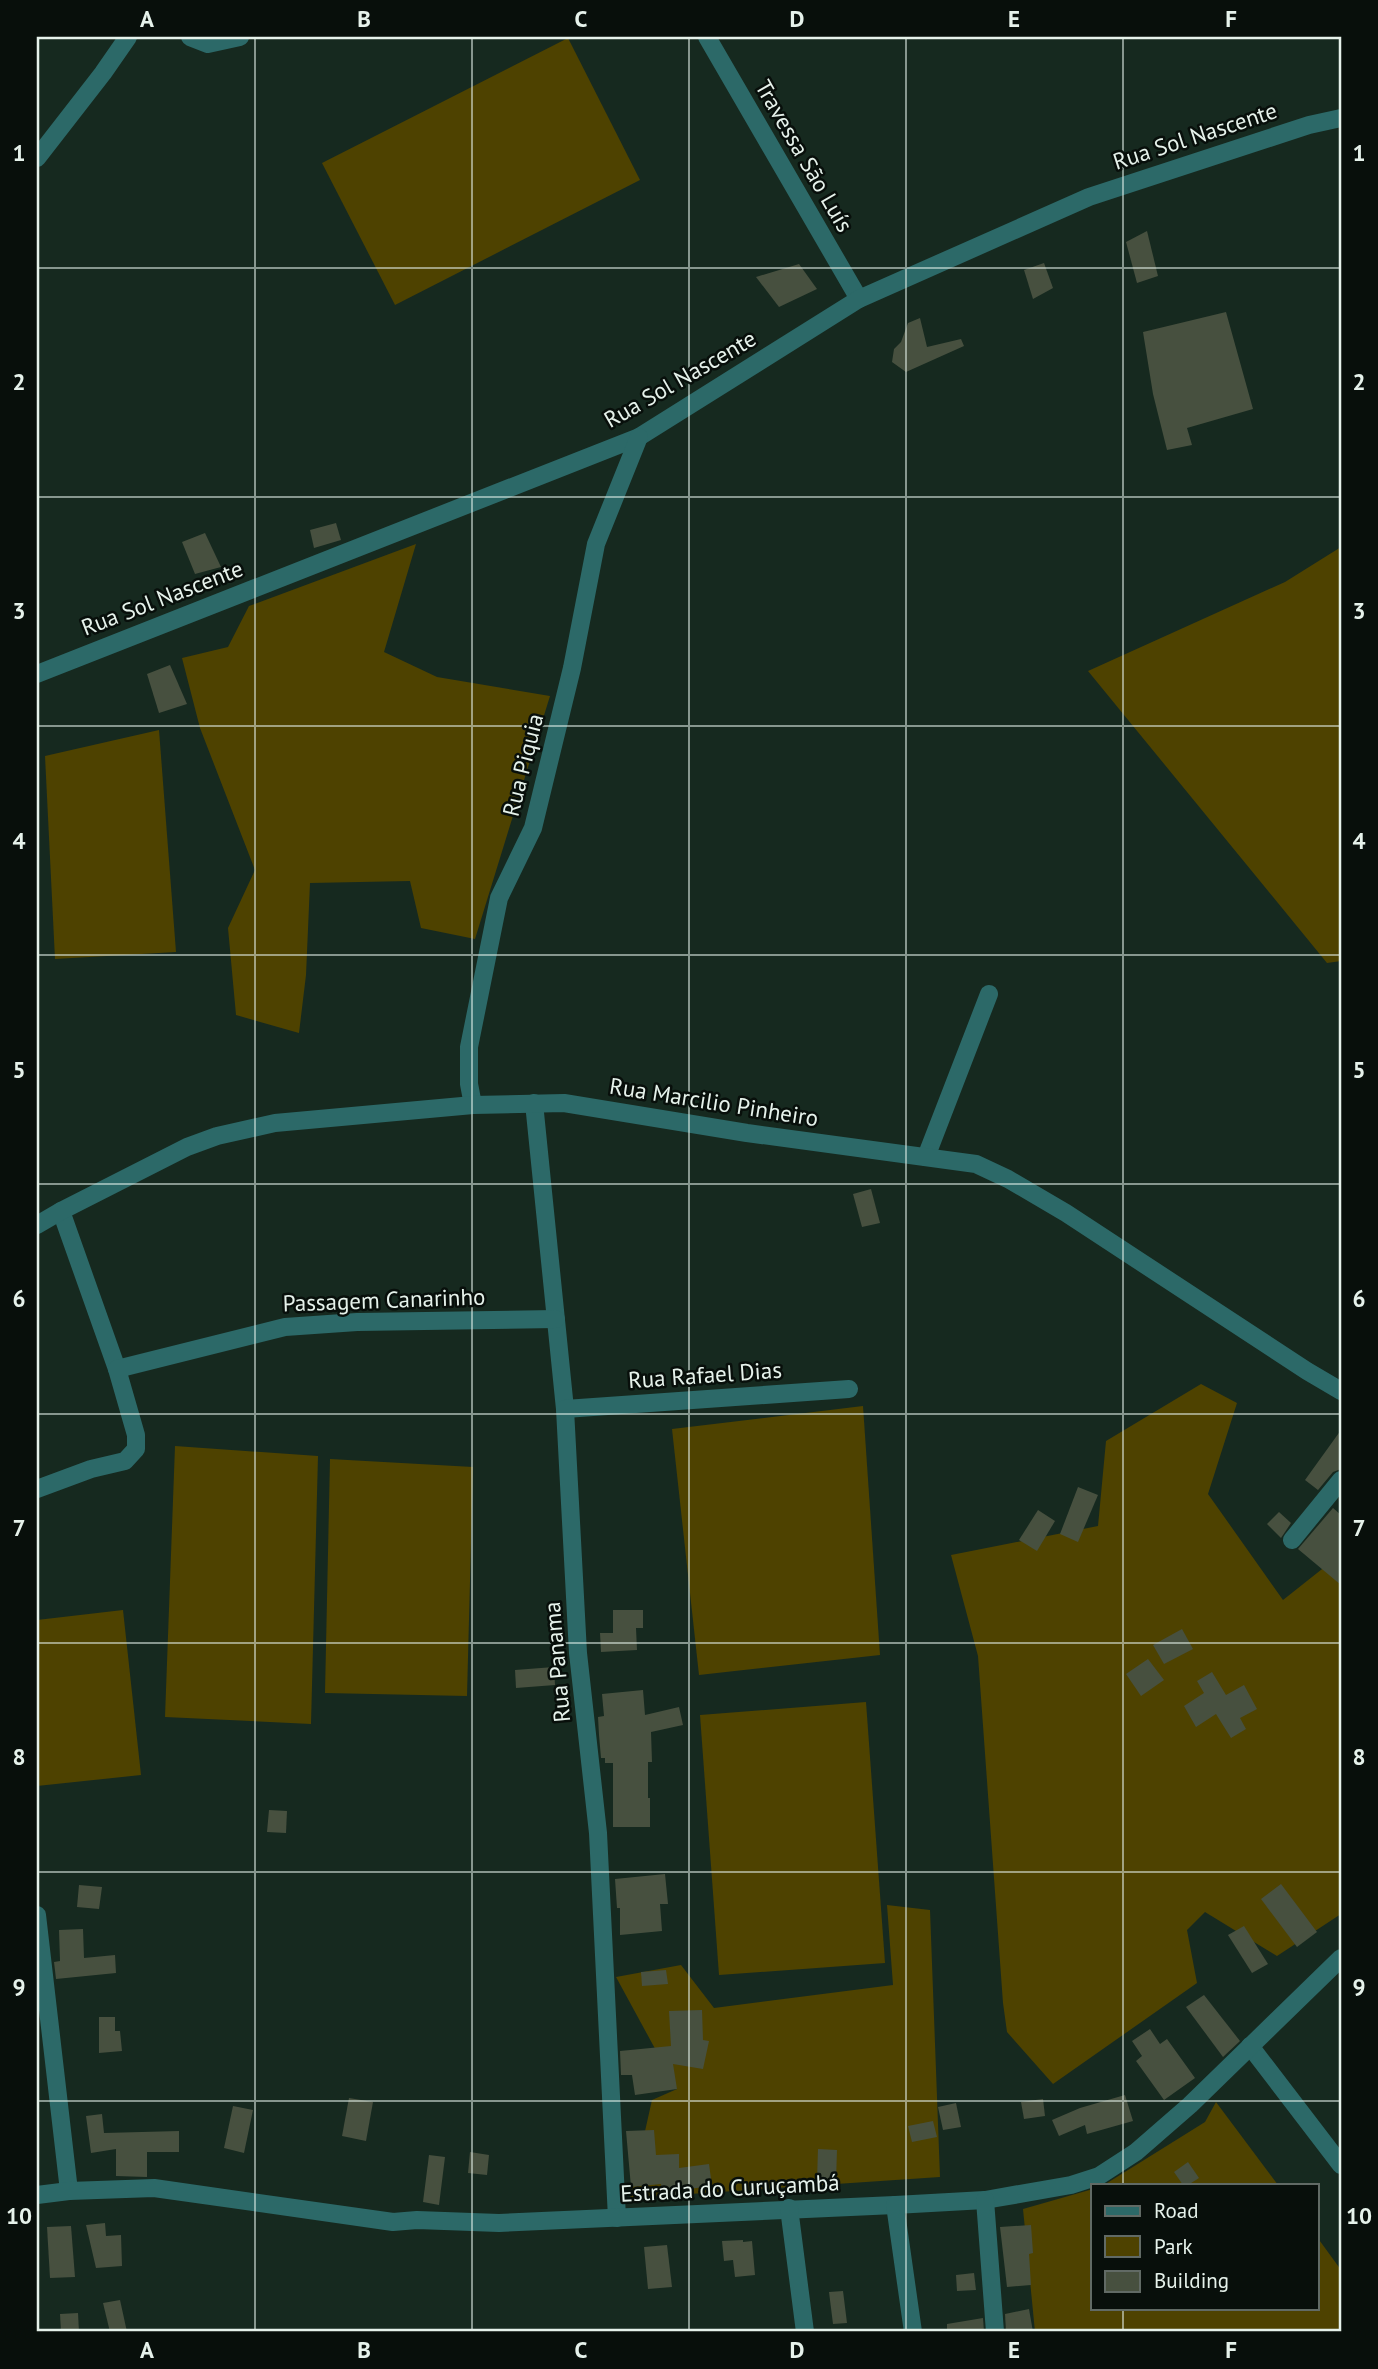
<svg xmlns="http://www.w3.org/2000/svg" width="1378" height="2369" font-family="'PT Sans',sans-serif">
<rect width="100%" height="100%" fill="#16291f"/>
<g fill="#4e4200">
<polygon points="568,38 640,180 395,305 322,163"/>
<polygon points="416,544 384,652 437,677 550,696 475,939 421,928 410,881 310,883 306,975 299,1033 236,1015 228,928 255,870 200,728 182,658 228,647 249,606"/>
<polygon points="1341,547 1341,961 1327,963 1088,671 1285,582"/>
<polygon points="159,730 176,952 55,959 45,756"/>
<polygon points="1201,1384 1237,1403 1208,1494 1283,1600 1341,1554 1341,1914 1277,1956 1205,1912 1187,1930 1197,1983 1053,2084 1007,2032 1003,2003 978,1656 951,1555 1098,1526 1106,1441"/>
<polygon points="863,1406 880,1655 699,1675 672,1429"/>
<polygon points="175,1446 318,1456 311,1724 165,1717"/>
<polygon points="330,1459 473,1467 467,1696 325,1693"/>
<polygon points="123,1610 141,1775 37,1786 37,1620"/>
<polygon points="866,1702 885,1963 719,1975 700,1715"/>
<polygon points="887,1905 930,1910 940,2177 630,2198 652,2100 677,2089 616,1977 681,1965 714,2008 893,1985"/>
<polygon points="1216,2102 1278,2185 1104,2185 1205,2122"/>
<polygon points="1093,2189 1093,2308 1317,2308 1317,2237 1341,2270 1341,2332 1035,2332 1023,2209"/>
</g>
<g fill="#47503f">
<polygon points="1147,231 1158,276 1137,283 1126,242"/>
<polygon points="1044,263 1053,288 1033,299 1024,270"/>
<polygon points="799,264 817,289 779,307 756,277"/>
<polygon points="1226,312 1253,409 1187,428 1192,445 1167,450 1153,394 1143,332"/>
<polygon points="920,318 927,347 961,339 964,346 906,372 892,362 894,349 901,342 908,323"/>
<polygon points="336,523 341,540 314,548 310,530"/>
<polygon points="205,533 221,567 195,574 182,542"/>
<polygon points="170,665 187,704 159,713 147,674"/>
<polygon points="871,1189 880,1223 862,1227 853,1194"/>
<polygon points="1341,1430 1341,1469 1333,1472 1318,1490 1305,1480"/>
<polygon points="1078,1487 1098,1495 1078,1542 1060,1534"/>
<polygon points="1333,1508 1341,1515 1341,1585 1298,1549"/>
<polygon points="1038,1510 1055,1521 1037,1551 1019,1540"/>
<polygon points="1279,1512 1291,1523 1281,1538 1267,1524"/>
<polygon points="613,1610 643,1610 643,1628 636,1628 637,1650 601,1652 600,1633 613,1633"/>
<polygon points="1182,1629 1193,1649 1164,1664 1153,1645"/>
<polygon points="1148,1659 1164,1680 1141,1696 1126,1674"/>
<polygon points="554,1667 555,1685 516,1688 515,1670"/>
<polygon points="1212,1672 1226,1695 1244,1685 1257,1709 1240,1718 1246,1729 1231,1738 1216,1714 1196,1727 1184,1706 1204,1693 1197,1681"/>
<polygon points="643,1690 645,1715 679,1707 683,1725 651,1732 652,1762 648,1762 648,1798 650,1798 650,1827 613,1827 613,1763 605,1763 605,1758 601,1758 599,1735 598,1717 604,1716 602,1694"/>
<polygon points="269,1810 287,1811 286,1833 267,1832"/>
<polygon points="665,1874 668,1904 660,1904 662,1931 620,1935 620,1908 617,1908 615,1879"/>
<polygon points="1281,1884 1317,1932 1297,1947 1261,1899"/>
<polygon points="79,1885 102,1887 99,1909 77,1907"/>
<polygon points="1244,1926 1268,1964 1252,1973 1228,1935"/>
<polygon points="83,1929 84,1958 115,1955 116,1973 56,1979 54,1962 60,1961 59,1930"/>
<polygon points="666,1970 668,1984 642,1986 641,1972"/>
<polygon points="1204,1995 1240,2041 1223,2057 1186,2007"/>
<polygon points="702,2010 703,2040 709,2041 703,2069 673,2064 677,2089 635,2095 632,2075 621,2075 620,2051 671,2046 669,2011"/>
<polygon points="99,2017 115,2017 115,2031 120,2031 122,2051 99,2053"/>
<polygon points="1150,2029 1160,2044 1167,2039 1195,2078 1164,2100 1136,2061 1142,2056 1132,2041"/>
<polygon points="1125,2095 1133,2121 1087,2134 1085,2125 1059,2136 1052,2120 1080,2108"/>
<polygon points="349,2098 373,2102 366,2141 342,2136"/>
<polygon points="1043,2099 1045,2116 1024,2119 1021,2102"/>
<polygon points="956,2103 961,2127 943,2130 938,2107"/>
<polygon points="233,2106 253,2110 244,2153 224,2148"/>
<polygon points="102,2114 104,2133 179,2131 179,2152 147,2152 147,2177 116,2176 116,2149 91,2153 86,2116"/>
<polygon points="933,2121 937,2137 912,2142 908,2126"/>
<polygon points="654,2130 656,2155 679,2154 679,2168 709,2164 712,2186 681,2190 681,2195 662,2196 661,2184 631,2187 626,2131"/>
<polygon points="818,2149 837,2150 836,2181 817,2180"/>
<polygon points="470,2152 489,2155 487,2175 468,2173"/>
<polygon points="429,2155 445,2157 439,2205 423,2202"/>
<polygon points="1188,2162 1199,2178 1188,2185 1183,2185 1174,2172"/>
<polygon points="105,2223 106,2236 121,2235 122,2266 96,2268 86,2225"/>
<polygon points="1031,2225 1033,2253 1029,2254 1031,2285 1007,2287 1000,2227"/>
<polygon points="71,2226 75,2277 50,2278 47,2227"/>
<polygon points="743,2240 743,2242 752,2241 755,2275 735,2277 733,2260 724,2261 722,2241"/>
<polygon points="667,2245 672,2287 648,2289 644,2247"/>
<polygon points="974,2273 976,2290 957,2291 956,2275"/>
<polygon points="843,2291 847,2323 833,2324 829,2292"/>
<polygon points="120,2300 127,2332 110,2332 103,2303"/>
<polygon points="1029,2309 1033,2332 1006,2332 1005,2314"/>
<polygon points="78,2313 79,2332 61,2332 60,2314"/>
<polygon points="983,2318 984,2332 947,2332 947,2324"/>
</g>
<g fill="none" stroke-linecap="round" stroke-linejoin="round">
<g stroke="#2c6968" stroke-width="18">
<polyline points="190,37 208,44 240,37"/>
<polyline points="707,37 859,299"/>
<polyline points="37,158 103,73 128,37"/>
<polyline points="37,674 639,437 859,299 1089,197 1309,125 1341,118"/>
<polyline points="534,1103 565,1409 578,1653 598,1833 617,2218"/>
<polyline points="473,1105 469,1084 469,1047 499,898 533,828 572,668 596,544 639,437"/>
<polyline points="926,1157 989,994"/>
<polyline points="61,1211 117,1369"/>
<polyline points="37,1225 61,1211 187,1147 217,1136 275,1123 473,1105 564,1103 747,1133 976,1164 1008,1179 1066,1213 1307,1371 1341,1391"/>
<polyline points="565,1409 849,1389"/>
<polyline points="37,1489 91,1469 125,1461 136,1449 136,1435 117,1369 285,1327 357,1322 556,1319"/>
<polyline points="1292,1540 1341,1480"/>
<polyline points="37,1915 69,2191"/>
<polyline points="1250,2046 1341,2165"/>
<polyline points="37,2195 69,2191 154,2188 393,2222 417,2220 499,2223 895,2205 985,2200 1071,2185 1099,2176 1136,2152 1190,2105 1341,1958"/>
<polyline points="985,2200 995,2332"/>
<polyline points="895,2205 913,2332"/>
<polyline points="789,2208 805,2332"/>
</g>
</g>
<path fill="none" stroke="#e6f2eb" stroke-width="2" stroke-opacity="0.55" d="M 255,37 L 255,2332M 472,37 L 472,2332M 689,37 L 689,2332M 906,37 L 906,2332M 1123,37 L 1123,2185M 37,268 L 1341,268M 37,497 L 1341,497M 37,726 L 1341,726M 37,955 L 1341,955M 37,1184 L 1341,1184M 37,1414 L 1341,1414M 37,1643 L 1341,1643M 37,1872 L 1341,1872M 37,2101 L 1341,2101M 1123,2308 L 1123,2332"/>
<g text-anchor="middle" stroke-width="5" stroke-linejoin="round" paint-order="stroke">
<g font-size="23" fill="#e6f2eb" stroke="#080f0b">
<text transform="translate(1195 136) rotate(-18)" y="8">Rua Sol Nascente</text>
<text transform="translate(804 156) rotate(60)" y="8">Travessa São Luís</text>
<text transform="translate(680 379) rotate(-30)" y="8">Rua Sol Nascente</text>
<text transform="translate(162 598) rotate(-21)" y="8">Rua Sol Nascente</text>
<text transform="translate(523 765) rotate(-76)" y="8">Rua Piquia</text>
<text transform="translate(714 1102) rotate(9)" y="8">Rua Marcilio Pinheiro</text>
<text transform="translate(384 1300) rotate(-2)" y="8">Passagem Canarinho</text>
<text transform="translate(705 1375) rotate(-4)" y="8">Rua Rafael Dias</text>
<text transform="translate(557 1662) rotate(-95)" y="8">Rua Panama</text>
<text transform="translate(730 2188) rotate(-3)" y="8">Estrada do Curuçambá</text>
</g>
</g>
<rect width="1378" height="2369" fill="none" stroke="#080f0b" stroke-width="77"/>
<rect x="1091" y="2184" width="228" height="126" fill="#080f0b" stroke="#616a65" stroke-width="2"/>
<rect x="1105" y="2206" width="35" height="10" fill="#2c6968" stroke="#616a65" stroke-width="2"/>
<text x="1154" y="2218" font-size="21" fill="#e6f2eb">Road</text>
<rect x="1105" y="2236" width="35" height="21" fill="#4e4200" stroke="#616a65" stroke-width="2"/>
<text x="1154" y="2254" font-size="21" fill="#e6f2eb">Park</text>
<rect x="1105" y="2271" width="35" height="21" fill="#47503f" stroke="#616a65" stroke-width="2"/>
<text x="1154" y="2288" font-size="21" fill="#e6f2eb">Building</text>
<rect x="38" y="38" width="1302" height="2292" fill="none" stroke="#e6f2eb" stroke-width="2.5"/>
<g font-size="23" text-anchor="middle" font-weight="bold" fill="#e6f2eb">
<text x="147" y="27">A</text>
<text x="364" y="27">B</text>
<text x="581" y="27">C</text>
<text x="797" y="27">D</text>
<text x="1014" y="27">E</text>
<text x="1231" y="27">F</text>
<text x="19" y="161">1</text>
<text x="1359" y="161">1</text>
<text x="19" y="390">2</text>
<text x="1359" y="390">2</text>
<text x="19" y="619">3</text>
<text x="1359" y="619">3</text>
<text x="19" y="849">4</text>
<text x="1359" y="849">4</text>
<text x="19" y="1078">5</text>
<text x="1359" y="1078">5</text>
<text x="19" y="1307">6</text>
<text x="1359" y="1307">6</text>
<text x="19" y="1536">7</text>
<text x="1359" y="1536">7</text>
<text x="19" y="1765">8</text>
<text x="1359" y="1765">8</text>
<text x="19" y="1995">9</text>
<text x="1359" y="1995">9</text>
<text x="19" y="2224">10</text>
<text x="1359" y="2224">10</text>
<text x="147" y="2358">A</text>
<text x="364" y="2358">B</text>
<text x="581" y="2358">C</text>
<text x="797" y="2358">D</text>
<text x="1014" y="2358">E</text>
<text x="1231" y="2358">F</text>
</g>
</svg>
